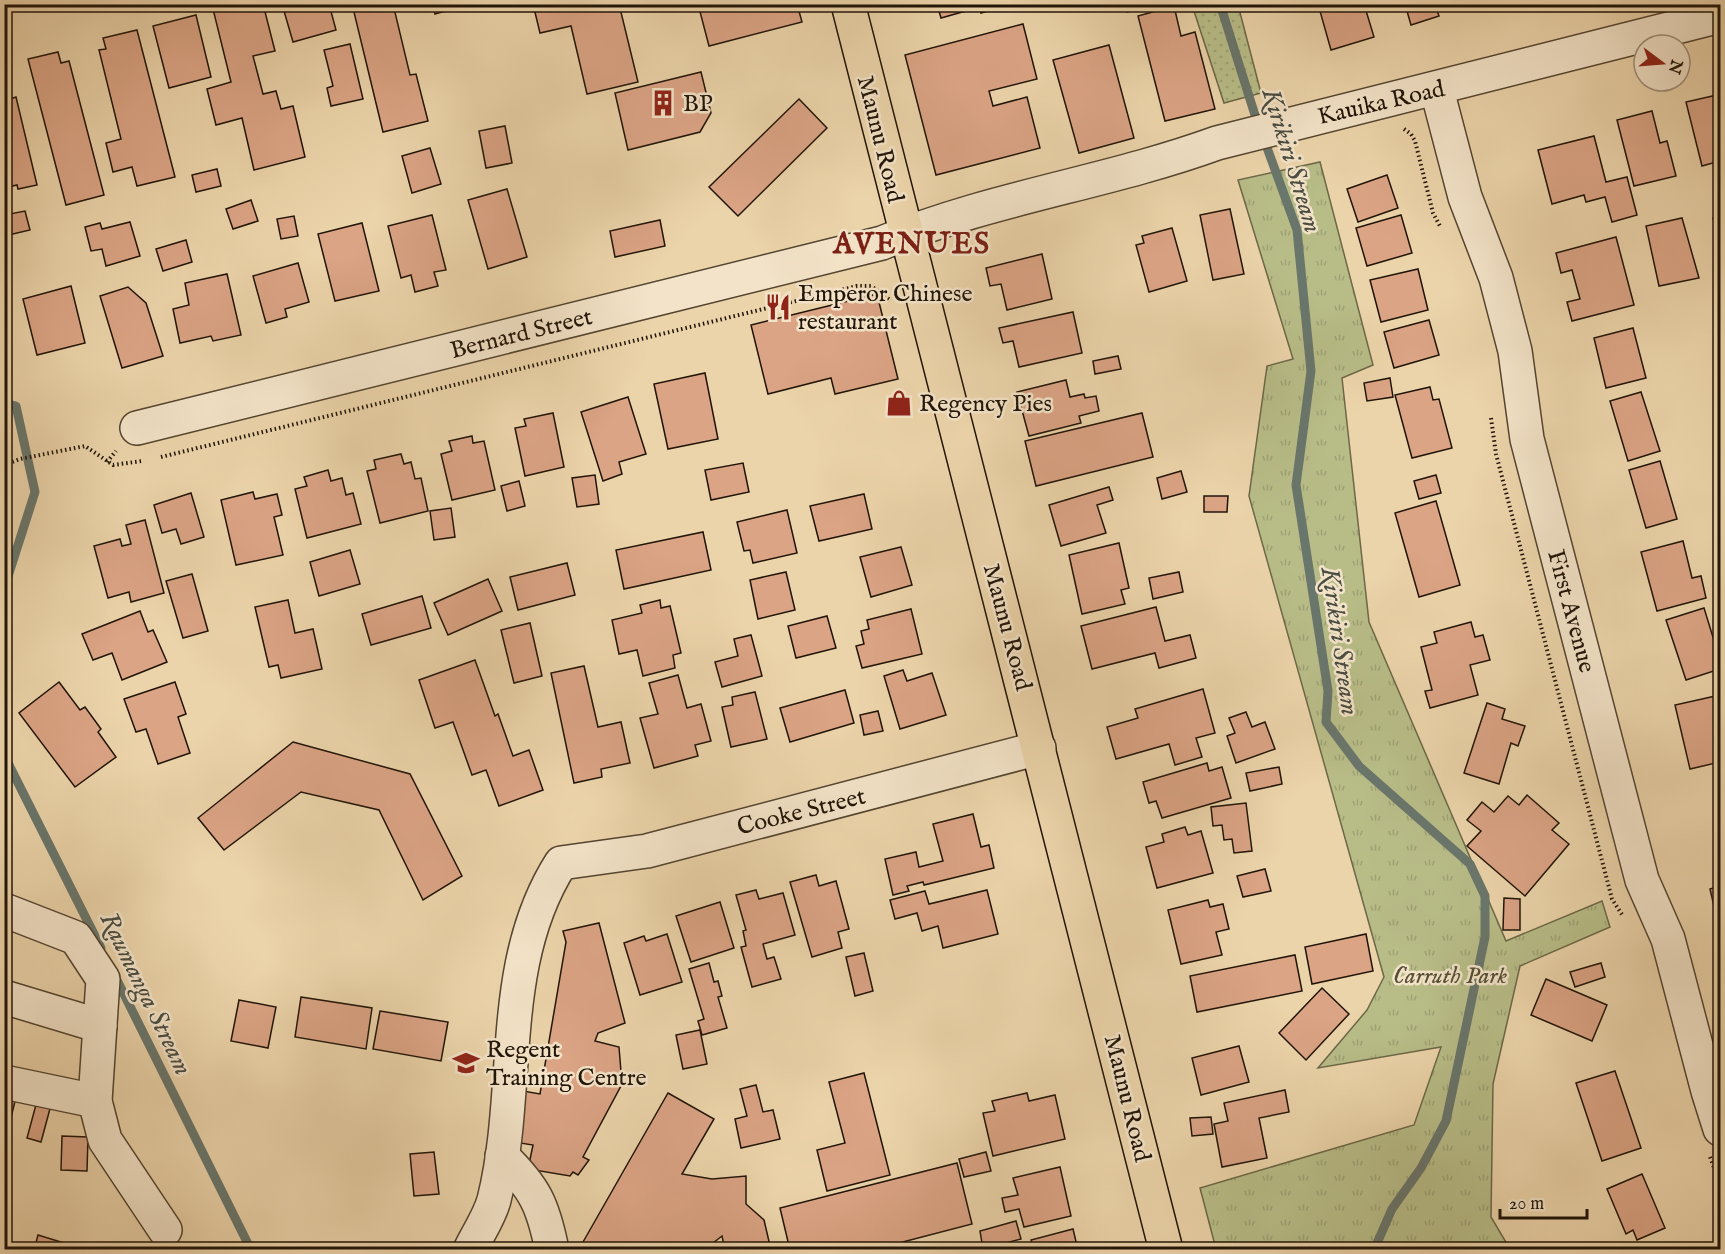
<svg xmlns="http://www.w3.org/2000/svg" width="1725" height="1254" font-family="'IM FELL English',serif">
<defs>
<pattern id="grass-dots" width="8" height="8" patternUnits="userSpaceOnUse" patternTransform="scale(1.5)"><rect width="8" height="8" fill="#b8bd88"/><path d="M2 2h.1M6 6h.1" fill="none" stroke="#9ea274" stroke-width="1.8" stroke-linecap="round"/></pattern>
<pattern id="park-tufts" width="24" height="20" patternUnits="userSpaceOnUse" patternTransform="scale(1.5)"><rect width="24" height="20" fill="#b8bd88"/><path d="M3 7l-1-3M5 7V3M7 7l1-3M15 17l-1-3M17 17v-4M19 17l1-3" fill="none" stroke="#9ea274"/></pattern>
</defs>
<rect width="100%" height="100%" fill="#ecd4aa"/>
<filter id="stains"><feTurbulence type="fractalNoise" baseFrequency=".00333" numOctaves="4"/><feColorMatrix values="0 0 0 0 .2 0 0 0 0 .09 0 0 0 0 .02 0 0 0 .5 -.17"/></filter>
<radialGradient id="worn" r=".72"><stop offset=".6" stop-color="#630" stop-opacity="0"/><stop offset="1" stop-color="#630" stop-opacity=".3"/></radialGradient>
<polygon fill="url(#grass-dots)" stroke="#6c6848" stroke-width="1.5" points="1192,5 1238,5 1261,93 1224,103"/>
<polygon fill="url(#park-tufts)" stroke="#6c6848" stroke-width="1.5" points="1320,162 1373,365 1342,378 1369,622 1506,941 1602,901 1610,927 1520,966 1493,1084 1491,1217 1510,1249 1216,1249 1200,1188 1414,1125 1441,1047 1318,1068 1367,1010 1384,977 1249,496 1267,366 1293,359 1238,180"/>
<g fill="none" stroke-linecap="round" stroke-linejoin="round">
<g stroke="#69766c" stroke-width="9">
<polyline points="1220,4 1254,112 1297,230 1311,371 1296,485 1328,691 1326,722 1359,766 1470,864 1485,896 1485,937 1446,1121 1421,1168 1392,1209 1374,1250"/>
<polyline points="4,403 16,406 35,492 4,589"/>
<polyline points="4,755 101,948"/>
<polyline points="114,974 251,1250"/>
</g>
</g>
<g fill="#dba485" stroke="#201408" stroke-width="1.5">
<polygon points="263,4 275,51 253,56 263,94 276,91 281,109 293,106 305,157 254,170 242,118 216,125 207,89 231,82 212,5"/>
<polygon points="282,4 329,4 336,30 293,42"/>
<polygon points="369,4 393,4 410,75 416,74 428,121 383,132 353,8"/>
<polygon points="433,4 469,4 435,14"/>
<polygon points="533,4 619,4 638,82 587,94 571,26 540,33"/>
<polygon points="698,4 797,4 802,22 709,46"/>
<polygon points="937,4 1012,4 981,13 980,7 941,18"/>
<polygon points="1124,4 1151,4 1127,12"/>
<polygon points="1318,4 1364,4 1374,37 1331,50"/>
<polygon points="1405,4 1451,4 1451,6 1437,10 1439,16 1411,25"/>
<polygon points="1174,6 1181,36 1195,32 1215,109 1165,121 1138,16"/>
<polygon points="196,15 211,77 169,88 153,26"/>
<polygon points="1023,24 1037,79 989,91 993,106 1027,97 1040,148 936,175 905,55"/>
<polygon points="137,30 175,177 137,186 132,167 113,172 106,143 121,139 99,50 106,49 103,38"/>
<polygon points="350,44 363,99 331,106 327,88 333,86 324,50"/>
<polygon points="1109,45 1134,138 1079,153 1053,60"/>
<polygon points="58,52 61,63 69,61 104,195 66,205 28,59"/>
<polygon points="701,72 711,113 700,132 628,150 615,93"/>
<polygon points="5,79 10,99 16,97 37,185 18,189 17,185 4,188"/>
<polygon points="1717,95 1720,107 1720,161 1702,166 1686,102"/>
<polygon points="799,99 827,128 738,216 709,187"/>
<polygon points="1652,111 1660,143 1667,141 1676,176 1634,186 1617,120"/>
<polygon points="505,126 512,163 486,168 479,131"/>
<polygon points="1594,136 1606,182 1627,177 1637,215 1612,222 1605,197 1586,202 1584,195 1552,204 1538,150"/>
<polygon points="430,148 441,184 412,193 402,156"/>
<polygon points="217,169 221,186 196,192 192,175"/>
<polygon points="1387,175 1398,208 1358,222 1347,189"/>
<polygon points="507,189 527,257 488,269 468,200"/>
<polygon points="251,200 258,221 233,229 226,209"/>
<polygon points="1720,201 1720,243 1713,218 1720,216 1716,202"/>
<polygon points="1230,209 1244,274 1213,280 1200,215"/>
<polygon points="25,211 30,230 4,236 4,215"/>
<polygon points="432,215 446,270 434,272 438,286 415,292 411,275 401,278 388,226"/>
<polygon points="1401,215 1412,253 1367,266 1356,228"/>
<polygon points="294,216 298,236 281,239 277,219"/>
<polygon points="1682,218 1699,278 1659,286 1646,226"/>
<polygon points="660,220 665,246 615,257 610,231"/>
<polygon points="130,222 140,256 106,266 102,249 91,251 85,227 100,223 102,229"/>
<polygon points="362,223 379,291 335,301 318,234"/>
<polygon points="1172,228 1187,281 1149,292 1136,245 1144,243 1142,236"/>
<polygon points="1616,237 1634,305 1572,321 1567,302 1580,299 1572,270 1561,273 1556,253"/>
<polygon points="186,240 192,262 163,271 156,249"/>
<polygon points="1042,254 1052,299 1007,310 1001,284 990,286 986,268"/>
<polygon points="298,263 309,302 285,309 287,317 266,323 253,276"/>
<polygon points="1418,269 1428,310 1381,322 1370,280"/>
<polygon points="227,274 241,335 213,341 211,336 180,343 173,309 189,305 185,283"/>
<polygon points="71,286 85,343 37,355 23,299"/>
<polygon points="128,287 146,303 163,356 122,368 100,296"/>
<polygon points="877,294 898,379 835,394 831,378 768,394 751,325"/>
<polygon points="1073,312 1082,353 1019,367 1013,341 1003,343 999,328"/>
<polygon points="1429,320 1439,355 1394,368 1384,332"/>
<polygon points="1633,328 1646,378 1606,388 1594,338"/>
<polygon points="1118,356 1121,369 1095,374 1093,361"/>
<polygon points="705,373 718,439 668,449 654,384"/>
<polygon points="1390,378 1393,397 1367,401 1364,383"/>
<polygon points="1066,380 1070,397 1084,394 1085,398 1096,396 1099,411 1079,416 1081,423 1029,436 1017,392"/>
<polygon points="1430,387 1433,400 1439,399 1452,448 1412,458 1395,395"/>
<polygon points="1641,392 1660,451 1628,461 1610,401"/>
<polygon points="628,397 646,454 619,462 622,474 603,481 581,412"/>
<polygon points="553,413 564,467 525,476 515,428 526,426 524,419"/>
<polygon points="1142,413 1153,457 1036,486 1025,441"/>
<polygon points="472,436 473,443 484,441 495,490 452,500 441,454 452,451 449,441"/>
<polygon points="401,454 404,464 411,462 415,479 421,478 428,511 380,523 367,471 376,469 374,460"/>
<polygon points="1660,461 1677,519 1646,528 1629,470"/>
<polygon points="743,463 749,492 711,500 705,470"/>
<polygon points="328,470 331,481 342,478 346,495 353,493 361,524 307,538 295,489 307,486 304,477"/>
<polygon points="1181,471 1187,492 1162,499 1157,478"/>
<polygon points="595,475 599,504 577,507 572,478"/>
<polygon points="1436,475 1441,493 1419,499 1414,481"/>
<polygon points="519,481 525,506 507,511 501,486"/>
<polygon points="1109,487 1113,500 1097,505 1106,533 1061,546 1049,505"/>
<polygon points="253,492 255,499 277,494 282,515 274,517 283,555 236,565 221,500"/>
<polygon points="191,493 204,537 181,544 176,529 162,533 154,505"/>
<polygon points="864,494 872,529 819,541 810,506"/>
<polygon points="1204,496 1228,496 1227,512 1204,512"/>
<polygon points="1436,501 1460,585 1419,597 1395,513"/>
<polygon points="451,508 455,537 434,540 430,511"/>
<polygon points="787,510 797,553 753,563 750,550 744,551 737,522"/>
<polygon points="145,520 164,593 131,602 129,592 108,598 94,546 120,539 122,546 131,544 126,525"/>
<polygon points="703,532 711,570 624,589 616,550"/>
<polygon points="1683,541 1692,578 1701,576 1706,598 1657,611 1641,552"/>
<polygon points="1119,543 1129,588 1121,590 1125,604 1082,614 1069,555"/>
<polygon points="901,547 912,585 871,597 860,557"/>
<polygon points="350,550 360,584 319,596 310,562"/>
<polygon points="567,563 575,595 518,610 510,577"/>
<polygon points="786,572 795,610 758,619 750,580"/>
<polygon points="1179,572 1183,592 1153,599 1149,578"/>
<polygon points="192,574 208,631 183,638 166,581"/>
<polygon points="488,579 502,611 448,635 434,603"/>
<polygon points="422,596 431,628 371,645 362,614"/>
<polygon points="288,600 295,633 313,629 322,669 281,678 278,665 269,667 255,607"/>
<polygon points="660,600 661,608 670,606 681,653 673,655 675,668 643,676 637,650 619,654 612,620 642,613 640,605"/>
<polygon points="1156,607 1165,641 1190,635 1196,658 1159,668 1155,653 1092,669 1081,626"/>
<polygon points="1704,608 1720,660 1720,669 1686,680 1666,620"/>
<polygon points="911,609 922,654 862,668 856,646 864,644 861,631 869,629 867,620"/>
<polygon points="140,611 148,632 153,630 167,662 122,680 112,653 93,660 82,634"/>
<polygon points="827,616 836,648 796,658 788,626"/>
<polygon points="1471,622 1475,637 1483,635 1490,660 1470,665 1478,695 1430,708 1425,691 1432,690 1421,647 1437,643 1434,632"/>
<polygon points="530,623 542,676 514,683 501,630"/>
<polygon points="751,635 762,676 722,687 715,662 738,656 734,639"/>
<polygon points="475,660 495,716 498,714 513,756 529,750 543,790 499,806 486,770 472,775 453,722 435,728 419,680"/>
<polygon points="584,666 598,727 621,722 630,763 601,769 602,777 574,783 551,673"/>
<polygon points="903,670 907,681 932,673 946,715 900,729 884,676"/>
<polygon points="678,675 687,708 701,704 711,741 695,745 698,756 654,768 640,718 658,714 649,683"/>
<polygon points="59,682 80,710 85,707 101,729 98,732 116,757 75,787 19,713"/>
<polygon points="175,682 186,714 178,717 190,753 158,764 146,729 136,732 124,699"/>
<polygon points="1203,689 1215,733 1196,738 1202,757 1175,765 1169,744 1116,759 1107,727 1138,718 1135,709"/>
<polygon points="845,690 854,723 790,742 780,708"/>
<polygon points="755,692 767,739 731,747 722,707 733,705 732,697"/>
<polygon points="1720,695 1720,762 1690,769 1675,705"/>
<polygon points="1487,703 1505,709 1502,719 1525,726 1518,746 1511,743 1499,784 1464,773"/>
<polygon points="878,711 883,731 864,735 860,715"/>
<polygon points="1246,712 1252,727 1265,722 1275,749 1236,763 1227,736 1235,733 1229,718"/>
<polygon points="293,742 410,774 462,876 423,900 379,810 301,792 224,850 198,818"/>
<polygon points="1207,763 1209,771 1222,767 1231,798 1162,818 1156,801 1149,803 1143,782"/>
<polygon points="1279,767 1282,784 1250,791 1246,773"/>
<polygon points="1527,795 1559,823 1552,830 1569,844 1525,896 1467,846 1481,831 1467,820 1482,802 1494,812 1508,796 1519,805"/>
<polygon points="1246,803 1252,851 1234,853 1232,839 1224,840 1222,825 1213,826 1211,807"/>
<polygon points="973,814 981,847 989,845 994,868 924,885 923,882 907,886 909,891 893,895 885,859 916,852 919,867 943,861 933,824"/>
<polygon points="1185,827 1188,835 1201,831 1213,873 1157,888 1146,847 1164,842 1162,834"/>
<polygon points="1265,869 1271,891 1243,897 1237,876"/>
<polygon points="816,875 819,886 836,881 849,929 838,932 842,948 812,957 790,882"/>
<polygon points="1720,886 1720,914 1716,915 1710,889"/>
<polygon points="756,890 759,899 783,893 795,935 763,944 767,959 774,957 781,979 752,987 741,947 746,946 743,931 746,930 736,895"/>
<polygon points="987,890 998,934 943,948 938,926 922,931 917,913 895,919 890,900 925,891 929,904"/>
<polygon points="1504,898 1520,899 1520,930 1503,930"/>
<polygon points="1208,900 1210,907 1223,904 1229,929 1216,932 1222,955 1181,964 1168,910"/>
<polygon points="720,902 734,948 691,962 676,916"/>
<polygon points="599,923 625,1023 598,1033 595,1041 619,1047 622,1084 583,1157 589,1160 578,1175 573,1172 570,1176 528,1169 533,1145 514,1142 523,1091 540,1094 566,942 563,931"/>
<polygon points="667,934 682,982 640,995 624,943 644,936 646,941"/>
<polygon points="1366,934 1373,971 1312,984 1305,947"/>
<polygon points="864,953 873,991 855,996 846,957"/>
<polygon points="1295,955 1302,991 1197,1012 1190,976"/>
<polygon points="709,963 714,982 718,981 722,996 718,997 727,1028 702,1035 698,1021 704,1019 689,969"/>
<polygon points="1601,963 1605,977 1575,987 1570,972"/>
<polygon points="1546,979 1607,1005 1592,1041 1531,1015"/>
<polygon points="1322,988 1349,1014 1306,1060 1279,1033"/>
<polygon points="301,997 372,1008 366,1049 295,1037"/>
<polygon points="239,1000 276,1007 268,1048 231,1041"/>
<polygon points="380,1011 448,1022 441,1061 373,1049"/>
<polygon points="700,1030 707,1064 683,1069 676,1035"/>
<polygon points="1239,1046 1249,1082 1201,1095 1192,1058"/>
<polygon points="1615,1071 1641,1148 1602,1161 1576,1083"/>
<polygon points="864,1073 890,1175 827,1191 817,1150 845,1143 829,1082"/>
<polygon points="756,1085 763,1112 773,1110 780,1139 741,1148 735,1119 747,1116 740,1089"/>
<polygon points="4,1090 17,1093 7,1134 4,1133"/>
<polygon points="1285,1090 1289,1112 1259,1118 1267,1158 1222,1167 1214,1124 1228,1121 1224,1103"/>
<polygon points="668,1093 714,1119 682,1174 712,1179 746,1176 746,1204 764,1220 771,1250 725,1250 722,1236 704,1250 585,1250 583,1242"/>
<polygon points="1027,1093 1029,1101 1055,1095 1065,1139 993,1156 983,1113 995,1111 992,1101"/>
<polygon points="37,1101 51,1105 41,1142 27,1138"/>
<polygon points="1211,1117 1213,1134 1192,1136 1190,1118"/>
<polygon points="62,1136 88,1137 87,1171 61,1170"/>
<polygon points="434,1152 439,1194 414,1196 410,1154"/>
<polygon points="986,1152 991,1171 964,1177 959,1159"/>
<polygon points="957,1163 972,1224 872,1250 790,1250 780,1208"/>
<polygon points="1060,1167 1071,1216 1024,1227 1019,1209 1005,1212 1002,1198 1018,1195 1013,1178"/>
<polygon points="1642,1174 1665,1228 1637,1240 1633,1230 1626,1234 1607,1189"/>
<polygon points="1016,1221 1021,1239 983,1249 980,1231"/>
<polygon points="1073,1229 1078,1250 1034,1250 1031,1240"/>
<polygon points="38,1235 87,1250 34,1250"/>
</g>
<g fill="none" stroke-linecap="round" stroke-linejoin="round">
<g stroke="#534430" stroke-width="36">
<g id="minor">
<polyline points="1437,90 1465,197 1496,278 1515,351 1527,439 1642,880 1668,939 1708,1091 1720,1129"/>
<path d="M 137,428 L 882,243 C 990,198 1107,183 1217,143 L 1720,16"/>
<polyline points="4,910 76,938 103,979 95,1101 105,1140 165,1230"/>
<polyline points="4,997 100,1026"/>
<polyline points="4,1082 95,1101"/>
<path d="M 502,1156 C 535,1188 543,1205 552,1250"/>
<path d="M 470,1250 C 478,1233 489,1218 494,1200 C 522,1088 496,965 561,863 L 647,851 L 1039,748"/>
</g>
</g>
<g stroke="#201408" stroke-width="36">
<polyline id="major" points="848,4 1166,1250"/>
</g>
<g stroke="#201408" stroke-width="4" stroke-dasharray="1.5 3" stroke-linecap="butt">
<polyline points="1404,129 1411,134 1415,141 1433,213 1440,226"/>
<polyline points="1491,418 1496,454 1612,899 1623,916"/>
<polyline points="161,457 857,286 871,286 890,300"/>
<polyline points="107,462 116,451"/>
<polyline points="4,465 20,459 85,446 113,465 142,461"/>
<polyline points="1710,1157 1720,1184"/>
</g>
<use href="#minor" stroke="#f3e3c8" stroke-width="33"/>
<use href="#major" stroke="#ecd4aa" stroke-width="33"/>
</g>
<defs>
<g id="building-bare" transform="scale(2.07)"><path d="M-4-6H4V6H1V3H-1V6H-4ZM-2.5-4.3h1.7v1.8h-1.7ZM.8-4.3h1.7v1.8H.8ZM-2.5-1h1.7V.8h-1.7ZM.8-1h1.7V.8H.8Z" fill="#8f2418" stroke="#f3e3c8" stroke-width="2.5" paint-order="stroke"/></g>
<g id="restaurant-bare" transform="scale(2.07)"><path d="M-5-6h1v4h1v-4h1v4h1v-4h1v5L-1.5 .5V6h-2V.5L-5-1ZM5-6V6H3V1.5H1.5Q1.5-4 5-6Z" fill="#8f2418" stroke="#f3e3c8" stroke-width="2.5" paint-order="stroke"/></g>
<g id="shop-bare" transform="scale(2.07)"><path d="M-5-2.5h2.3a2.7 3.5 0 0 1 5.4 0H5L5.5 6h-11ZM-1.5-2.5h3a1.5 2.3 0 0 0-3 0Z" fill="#8f2418" stroke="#f3e3c8" stroke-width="2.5" paint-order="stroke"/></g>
<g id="university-bare" transform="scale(2.07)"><path d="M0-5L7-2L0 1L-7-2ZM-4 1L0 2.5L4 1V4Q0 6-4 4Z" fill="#8f2418" stroke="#f3e3c8" stroke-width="2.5" paint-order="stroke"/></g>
</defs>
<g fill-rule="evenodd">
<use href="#building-bare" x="663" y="103"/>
<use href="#restaurant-bare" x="778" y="307"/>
<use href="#shop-bare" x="899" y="403"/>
<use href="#university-bare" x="466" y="1063"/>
</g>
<g text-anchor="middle" stroke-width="5" stroke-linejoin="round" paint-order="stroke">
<g font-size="24" fill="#201408" stroke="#f3e3c8">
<text transform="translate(1381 102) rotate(-13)" y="8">Kauika Road</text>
<text transform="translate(881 139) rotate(76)" y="8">Maunu Road</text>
<text transform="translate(521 333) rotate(-14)" y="8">Bernard Street</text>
<text transform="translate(1572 611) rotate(75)" y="8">First Avenue</text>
<text transform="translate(1008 627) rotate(75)" y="8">Maunu Road</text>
<text transform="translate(801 811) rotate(-14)" y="8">Cooke Street</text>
<text transform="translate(1128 1098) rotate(76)" y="8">Maunu Road</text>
</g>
<g font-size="24" fill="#201408" stroke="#f3e3c8" text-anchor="start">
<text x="683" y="111">BP</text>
<text x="798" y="301">Emperor Chinese<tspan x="798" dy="28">restaurant</tspan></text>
<text x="919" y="411">Regency Pies</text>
<text x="486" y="1057">Regent<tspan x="486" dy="28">Training Centre</tspan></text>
</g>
<g font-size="24" font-style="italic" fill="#554f35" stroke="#f3e3c8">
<text x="1450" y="983">Carruth Park</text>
</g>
<g font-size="26" font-style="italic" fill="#4a4d42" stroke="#f3e3c8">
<text transform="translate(1293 160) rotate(73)" y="9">Kirikiri Stream</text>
<text transform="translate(1341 641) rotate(82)" y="9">Kirikiri Stream</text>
<text transform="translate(147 993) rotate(64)" y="9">Raumanga Stream</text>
</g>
<g font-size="30" font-weight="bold" letter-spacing="1.5" fill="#7a1f14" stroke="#f3e3c8">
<text x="912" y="253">AVENUES</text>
</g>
</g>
<rect width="1725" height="1254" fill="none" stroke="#ecd4aa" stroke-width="24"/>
<rect x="6" y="6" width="1713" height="1242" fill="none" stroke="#201408" stroke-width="3"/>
<rect x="12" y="12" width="1701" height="1230" fill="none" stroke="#201408" stroke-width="1.5"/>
<g transform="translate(1662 63) rotate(106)"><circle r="28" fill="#f3e3c8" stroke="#9f907b" stroke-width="1.5"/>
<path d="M0-4.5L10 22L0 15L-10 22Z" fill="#8f2418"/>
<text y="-9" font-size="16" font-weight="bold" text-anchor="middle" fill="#201408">N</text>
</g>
<path d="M1500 1209v9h87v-9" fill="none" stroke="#201408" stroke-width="3"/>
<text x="1509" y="1209" font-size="18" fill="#201408" stroke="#f3e3c8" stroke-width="4.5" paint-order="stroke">20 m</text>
<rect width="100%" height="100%" filter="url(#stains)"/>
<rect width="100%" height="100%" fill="url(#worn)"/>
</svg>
